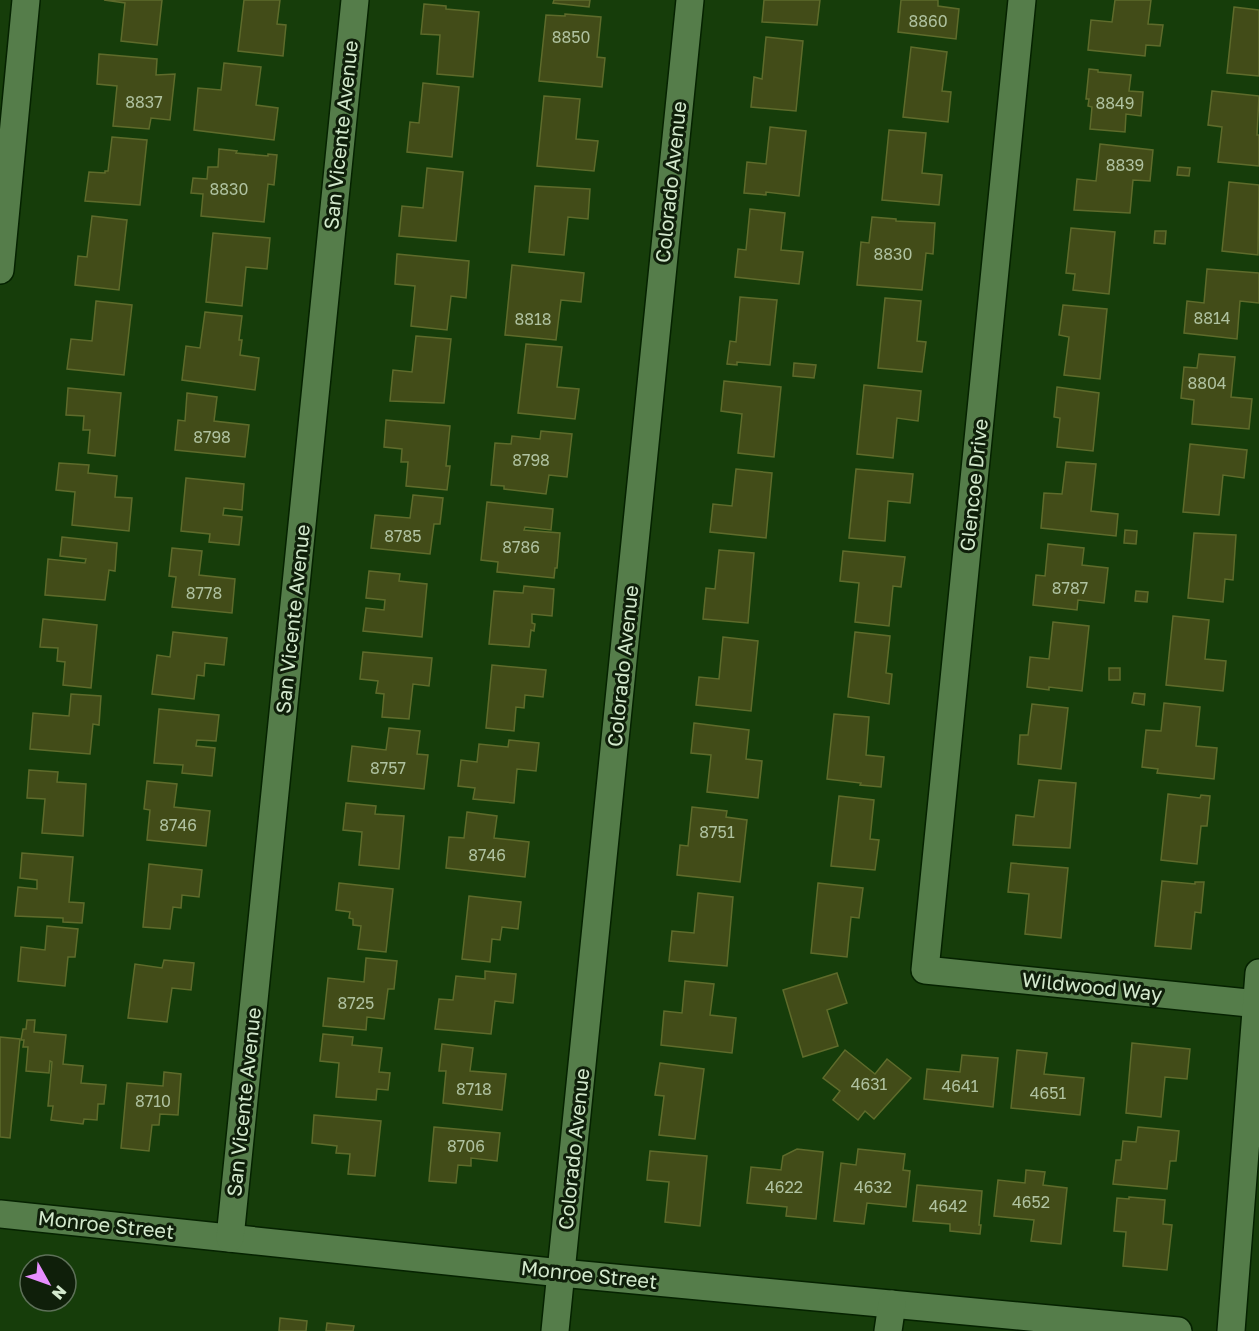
<svg xmlns="http://www.w3.org/2000/svg" width="1259" height="1331" font-family="'Golos Text',sans-serif">
<rect width="100%" height="100%" fill="#163d0a"/>
<g fill="#424c18" stroke="#5e6b2b" stroke-width="1.5">
<polygon points="104,0 162,0 157,45 121,41 125,3"/>
<polygon points="244,0 280,0 277,24 286,25 283,56 238,51"/>
<polygon points="554,0 590,0 589,7 553,3"/>
<polygon points="764,0 820,0 817,25 762,22"/>
<polygon points="901,0 938,0 938,6 959,9 956,39 898,32"/>
<polygon points="1115,0 1151,0 1148,24 1163,25 1160,46 1146,45 1145,56 1088,50 1091,20 1112,22"/>
<polygon points="424,4 446,6 446,9 479,12 473,77 437,74 440,35 421,34"/>
<polygon points="1234,7 1259,10 1259,76 1227,73"/>
<polygon points="565,14 601,17 597,57 605,58 602,87 539,81 546,15 565,16"/>
<polygon points="766,37 803,41 796,111 751,107 754,77 762,79"/>
<polygon points="911,47 947,52 942,91 951,92 948,122 903,117"/>
<polygon points="99,54 157,59 156,75 175,74 170,120 151,118 149,129 113,126 117,86 97,84"/>
<polygon points="224,63 261,67 256,105 278,108 274,140 194,130 198,88 221,90"/>
<polygon points="1089,69 1098,70 1098,72 1131,75 1129,91 1143,92 1141,116 1126,114 1125,132 1090,129 1092,107 1088,106 1089,99 1086,99"/>
<polygon points="423,83 459,87 452,157 407,152 410,122 419,123"/>
<polygon points="1212,91 1259,96 1257,135 1259,135 1259,166 1218,162 1222,127 1208,125"/>
<polygon points="544,96 580,99 576,139 598,141 594,171 537,166"/>
<polygon points="770,127 806,131 799,196 766,192 766,195 744,193 747,162 766,164"/>
<polygon points="889,130 926,133 922,173 942,175 939,205 882,200"/>
<polygon points="112,137 147,140 140,205 85,201 89,172 105,173 105,171 108,171"/>
<polygon points="1100,144 1153,150 1150,181 1133,180 1130,213 1074,210 1077,179 1096,181"/>
<polygon points="219,149 237,151 236,153 268,156 268,154 277,155 274,185 268,184 264,222 201,216 203,194 191,193 193,178 207,179 208,167 218,167"/>
<polygon points="1178,167 1190,168 1189,176 1177,175"/>
<polygon points="427,168 463,172 456,241 399,236 402,206 423,208"/>
<polygon points="1229,182 1259,185 1258,255 1222,251"/>
<polygon points="535,186 590,189 588,219 568,217 564,255 529,252"/>
<polygon points="750,209 785,213 781,250 803,252 799,284 735,277 738,249 746,250"/>
<polygon points="92,216 127,220 119,290 75,285 78,256 87,257"/>
<polygon points="872,217 896,219 896,221 935,223 933,254 926,253 922,290 857,285 861,242 869,243"/>
<polygon points="1071,228 1115,232 1109,294 1073,290 1075,274 1066,273"/>
<polygon points="1155,231 1166,231 1165,244 1154,243"/>
<polygon points="213,233 270,238 267,269 246,267 242,306 206,302"/>
<polygon points="397,254 469,261 466,298 451,296 447,330 411,326 415,286 395,284"/>
<polygon points="512,265 584,273 581,302 561,300 556,340 505,335"/>
<polygon points="1207,269 1259,273 1259,303 1240,301 1237,339 1184,333 1187,301 1204,303"/>
<polygon points="740,297 777,300 770,365 737,362 737,365 727,364 730,341 736,342"/>
<polygon points="885,298 921,301 917,341 926,342 922,372 878,368"/>
<polygon points="96,301 132,305 124,375 67,369 71,339 92,341"/>
<polygon points="1063,305 1107,309 1100,379 1064,375 1069,337 1059,335"/>
<polygon points="205,312 242,316 239,340 242,340 240,355 259,358 255,390 182,380 186,346 200,348"/>
<polygon points="416,336 451,339 444,403 390,401 393,370 412,372"/>
<polygon points="526,344 562,347 557,387 579,389 575,419 518,413"/>
<polygon points="1199,354 1235,357 1231,397 1252,399 1249,429 1192,424 1194,400 1181,398 1184,367 1197,368"/>
<polygon points="794,363 816,365 814,378 793,376"/>
<polygon points="724,381 781,387 774,457 738,453 742,414 721,411"/>
<polygon points="864,385 921,391 918,421 897,418 893,458 857,454"/>
<polygon points="1057,387 1099,393 1093,451 1057,447 1060,418 1054,417"/>
<polygon points="68,388 121,393 115,456 88,453 90,430 83,430 84,416 66,415"/>
<polygon points="187,393 217,397 214,421 249,425 245,457 175,450 178,420 185,421"/>
<polygon points="386,420 450,426 446,466 450,466 447,490 406,486 408,462 401,462 402,449 384,447"/>
<polygon points="541,431 572,434 567,477 549,475 546,494 504,489 504,486 491,485 495,443 511,444 512,436 540,439"/>
<polygon points="1190,444 1247,450 1244,478 1223,475 1219,515 1183,512"/>
<polygon points="1066,462 1096,464 1091,511 1118,514 1116,536 1041,528 1044,493 1062,494"/>
<polygon points="59,463 89,465 88,473 117,476 115,497 132,498 129,531 72,525 75,492 56,490"/>
<polygon points="736,469 772,473 766,538 710,532 713,504 732,506"/>
<polygon points="856,469 913,474 910,503 888,501 885,541 849,538"/>
<polygon points="186,478 244,484 242,510 224,508 223,515 242,517 239,545 209,542 210,534 181,531"/>
<polygon points="413,495 443,498 440,524 434,524 430,554 371,548 375,515 410,518"/>
<polygon points="487,502 553,509 551,530 525,527 524,530 560,533 557,568 555,568 554,578 497,572 498,562 481,560"/>
<polygon points="1125,530 1137,531 1136,544 1124,543"/>
<polygon points="1194,533 1236,535 1233,580 1225,579 1223,602 1188,598"/>
<polygon points="62,537 117,543 115,571 109,570 105,600 45,595 48,559 85,563 86,559 60,556"/>
<polygon points="1048,544 1084,548 1082,565 1108,568 1104,603 1078,600 1077,610 1033,605 1036,575 1045,576"/>
<polygon points="172,548 202,551 199,575 235,579 232,613 172,607 176,577 169,576"/>
<polygon points="719,550 754,553 748,623 703,619 706,588 715,589"/>
<polygon points="843,551 905,557 901,587 893,586 889,626 855,622 859,583 840,581"/>
<polygon points="369,571 400,574 399,581 427,584 422,637 363,631 366,608 384,610 385,600 366,598"/>
<polygon points="524,586 554,589 552,616 532,614 532,623 535,624 534,631 531,630 529,647 489,644 494,591 523,593"/>
<polygon points="1136,591 1148,592 1147,602 1135,601"/>
<polygon points="1173,616 1209,620 1205,659 1226,661 1223,691 1166,685"/>
<polygon points="43,619 97,625 91,688 63,685 65,662 57,661 58,648 40,647"/>
<polygon points="1053,622 1089,626 1082,691 1049,687 1049,690 1027,687 1030,657 1049,659"/>
<polygon points="173,632 227,638 224,665 205,663 204,676 197,675 194,699 152,694 157,655 170,657"/>
<polygon points="855,632 890,636 886,673 892,674 889,704 848,697"/>
<polygon points="723,637 758,641 751,711 696,705 699,677 719,679"/>
<polygon points="363,652 432,658 429,686 413,684 409,719 382,717 384,694 376,693 378,681 360,679"/>
<polygon points="492,665 546,670 543,697 525,695 524,708 516,707 514,731 486,728"/>
<rect x="1109" y="668" width="11" height="12"/>
<polygon points="1134,693 1145,694 1144,705 1132,703"/>
<polygon points="71,694 101,696 99,725 93,724 90,754 30,749 33,713 69,716"/>
<polygon points="1164,703 1200,707 1196,746 1217,748 1214,779 1157,773 1158,769 1142,767 1146,730 1161,731"/>
<polygon points="1032,704 1068,708 1061,769 1018,764 1020,735 1028,735"/>
<polygon points="159,709 219,715 216,741 197,740 196,746 215,748 212,776 182,773 183,765 154,763"/>
<polygon points="834,714 869,717 866,755 884,757 881,787 860,785 861,783 827,779"/>
<polygon points="694,723 749,730 746,759 762,761 758,798 707,792 711,755 691,753"/>
<polygon points="389,728 420,731 417,754 428,755 424,789 348,781 352,746 386,750"/>
<polygon points="509,740 539,743 536,771 517,769 514,803 473,799 475,788 458,786 461,760 477,762 479,744 508,747"/>
<polygon points="29,770 58,772 57,782 86,784 83,836 42,833 45,799 27,798"/>
<polygon points="1039,780 1076,783 1070,848 1013,845 1016,815 1034,817"/>
<polygon points="147,781 177,784 174,807 210,811 206,846 147,840 150,810 144,809"/>
<polygon points="1168,794 1200,798 1201,795 1210,796 1207,826 1201,826 1197,864 1161,860"/>
<polygon points="839,796 874,800 870,839 879,840 875,870 831,866"/>
<polygon points="346,803 376,806 375,814 404,816 399,869 359,865 362,832 343,830"/>
<polygon points="692,807 727,811 726,817 747,820 740,882 677,875 680,845 688,846"/>
<polygon points="467,812 497,816 494,838 529,842 525,877 446,868 449,837 464,838"/>
<polygon points="22,853 73,857 69,902 84,903 82,923 63,922 63,918 15,916 18,887 37,889 37,880 20,878"/>
<polygon points="1011,863 1068,868 1061,938 1025,934 1029,894 1008,892"/>
<polygon points="149,864 202,870 199,897 182,895 181,908 173,907 170,929 143,927"/>
<polygon points="1162,881 1195,884 1195,882 1204,882 1201,913 1195,912 1191,949 1155,946"/>
<polygon points="339,883 393,889 386,952 358,949 361,926 353,925 353,919 349,918 350,912 336,910"/>
<polygon points="818,883 863,888 859,918 851,917 847,957 811,953"/>
<polygon points="698,893 733,897 727,966 669,961 672,931 694,933"/>
<polygon points="469,896 521,902 518,929 502,927 500,940 492,939 490,962 462,959"/>
<polygon points="47,926 78,929 75,957 68,957 65,986 18,981 21,947 45,950"/>
<polygon points="366,958 397,961 394,989 388,989 384,1019 367,1017 366,1030 323,1026 328,978 364,982"/>
<polygon points="164,960 194,963 191,990 172,988 167,1022 128,1018 135,964 162,968"/>
<polygon points="485,971 516,974 513,1003 495,1001 491,1034 435,1029 439,999 453,1000 456,976 485,979"/>
<polygon points="837,973 847,1003 827,1010 838,1046 803,1057 783,990"/>
<polygon points="685,981 714,984 710,1015 736,1018 732,1053 661,1045 664,1011 682,1013"/>
<polygon points="27,1020 35,1020 34,1032 66,1035 63,1064 83,1066 81,1083 106,1085 104,1104 98,1104 97,1120 84,1119 83,1124 51,1120 53,1106 48,1106 52,1062 50,1061 49,1073 26,1071 28,1047 23,1047 24,1040 21,1040 23,1029 26,1029"/>
<polygon points="323,1034 353,1037 352,1045 382,1048 379,1072 390,1073 388,1090 377,1089 376,1100 336,1097 339,1063 320,1061"/>
<polygon points="0,1037 20,1039 10,1138 0,1137"/>
<polygon points="1132,1043 1190,1049 1187,1079 1165,1077 1161,1117 1126,1113"/>
<polygon points="442,1044 473,1048 470,1071 506,1074 502,1110 443,1103 446,1071 439,1071"/>
<polygon points="845,1050 875,1074 887,1059 911,1078 874,1119 865,1111 858,1120 833,1100 840,1091 823,1078"/>
<polygon points="1017,1050 1047,1053 1044,1074 1084,1078 1080,1115 1011,1108"/>
<polygon points="962,1055 998,1058 993,1107 924,1099 927,1069 960,1072"/>
<polygon points="660,1063 704,1069 695,1139 659,1135 664,1096 655,1095"/>
<polygon points="164,1072 181,1074 178,1115 160,1114 159,1125 152,1125 149,1151 121,1148 127,1083 163,1086"/>
<polygon points="314,1115 381,1121 375,1176 348,1174 350,1154 336,1153 337,1146 312,1143"/>
<polygon points="434,1127 500,1133 497,1161 471,1158 471,1166 458,1165 456,1183 429,1181"/>
<polygon points="1138,1127 1179,1131 1176,1161 1170,1161 1167,1189 1113,1184 1116,1160 1121,1160 1123,1141 1136,1142"/>
<polygon points="797,1149 823,1152 816,1219 786,1216 787,1207 747,1203 751,1167 781,1170 783,1156"/>
<polygon points="858,1149 905,1154 903,1170 910,1171 906,1207 867,1203 864,1224 834,1221 841,1163 856,1165"/>
<polygon points="650,1151 707,1156 700,1226 665,1222 669,1182 647,1180"/>
<polygon points="1026,1170 1045,1172 1043,1185 1067,1188 1061,1244 1031,1241 1034,1220 994,1216 998,1180 1025,1183"/>
<polygon points="917,1185 982,1191 979,1225 981,1225 980,1234 950,1231 950,1224 913,1221"/>
<polygon points="1129,1197 1165,1200 1163,1224 1172,1225 1167,1270 1123,1266 1126,1232 1114,1231 1117,1198 1129,1199"/>
<polygon points="280,1318 307,1321 306,1331 279,1331"/>
<polygon points="327,1323 354,1326 353,1331 326,1331"/>
</g>
<g fill="none" stroke-linecap="round" stroke-linejoin="round">
<g stroke="#052200" stroke-width="30">
<g id="minor">
<polyline points="1022,0 925,970 1259,1004"/>
<polyline points="0,270 26,0"/>
<polyline points="0,1214 561,1273 1178,1331"/>
<polyline points="230,1238 355,0"/>
<polyline points="555,1331 690,0"/>
<polyline points="888,1331 892,1304"/>
<polyline points="1231,1331 1259,973"/>
</g>
</g>
<use href="#minor" stroke="#557d4a" stroke-width="27"/>
</g>
<g text-anchor="middle" stroke-width="6" stroke-linejoin="round" paint-order="stroke">
<g font-size="16" fill="#afc2a0">
<text x="928" y="27">8860</text>
<text x="571" y="43">8850</text>
<text x="144" y="108">8837</text>
<text x="1115" y="109">8849</text>
<text x="1125" y="171">8839</text>
<text x="229" y="195">8830</text>
<text x="893" y="260">8830</text>
<text x="1212" y="324">8814</text>
<text x="533" y="325">8818</text>
<text x="1207" y="389">8804</text>
<text x="212" y="443">8798</text>
<text x="531" y="466">8798</text>
<text x="403" y="542">8785</text>
<text x="521" y="553">8786</text>
<text x="1070" y="594">8787</text>
<text x="204" y="599">8778</text>
<text x="388" y="774">8757</text>
<text x="178" y="831">8746</text>
<text x="717" y="838">8751</text>
<text x="487" y="861">8746</text>
<text x="356" y="1009">8725</text>
<text x="869" y="1090">4631</text>
<text x="960" y="1092">4641</text>
<text x="474" y="1095">8718</text>
<text x="1048" y="1099">4651</text>
<text x="153" y="1107">8710</text>
<text x="466" y="1152">8706</text>
<text x="784" y="1193">4622</text>
<text x="873" y="1193">4632</text>
<text x="1031" y="1208">4652</text>
<text x="948" y="1212">4642</text>
</g>
<g font-size="20" fill="#d3e9cd" stroke="#0f1f0a">
<text transform="translate(341 135) rotate(-84)" y="7">San Vicente Avenue</text>
<text transform="translate(671 182) rotate(-84)" y="7">Colorado Avenue</text>
<text transform="translate(974 485) rotate(-84)" y="7">Glencoe Drive</text>
<text transform="translate(293 619) rotate(-84)" y="7">San Vicente Avenue</text>
<text transform="translate(623 666) rotate(-84)" y="7">Colorado Avenue</text>
<text transform="translate(1092 987) rotate(6)" y="7">Wildwood Way</text>
<text transform="translate(244 1102) rotate(-84)" y="7">San Vicente Avenue</text>
<text transform="translate(574 1149) rotate(-84)" y="7">Colorado Avenue</text>
<text transform="translate(106 1225) rotate(6)" y="7">Monroe Street</text>
<text transform="translate(589 1275) rotate(6)" y="7">Monroe Street</text>
</g>
</g>
<g transform="translate(48 1283) rotate(130)"><circle r="28" fill="#0f1f0a" stroke="#5d7058" stroke-width="1.5"/>
<path d="M0-4.5L10 22L0 15L-10 22Z" fill="#e88eff"/>
<text y="-9" font-size="16" font-weight="bold" text-anchor="middle" fill="#d3e9cd">N</text>
</g>
</svg>
